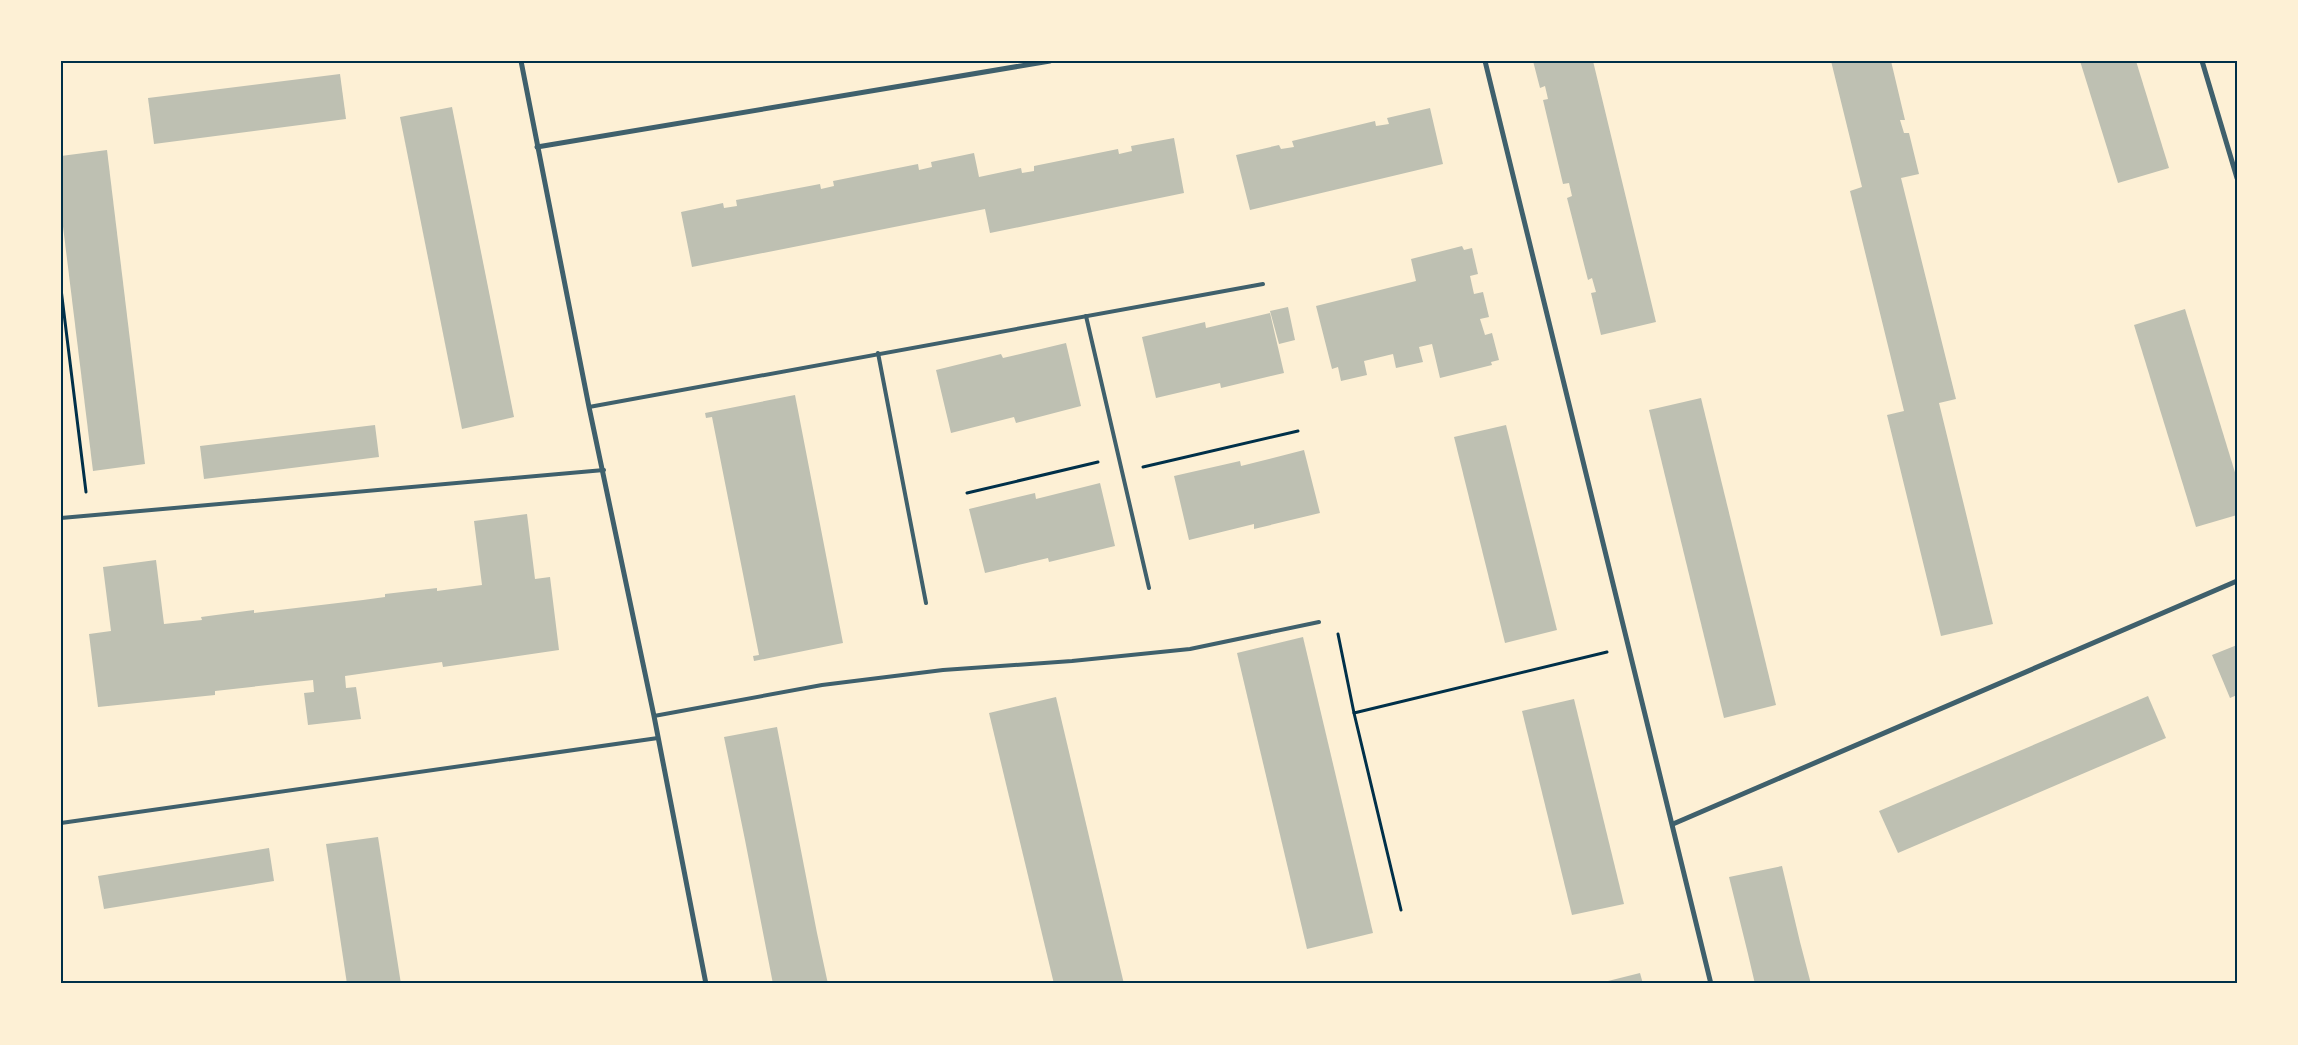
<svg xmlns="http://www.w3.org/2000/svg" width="2298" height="1045" font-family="'Crimson Pro',serif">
<rect width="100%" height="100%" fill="#fdf0d5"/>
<g fill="#bec0b2">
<polygon points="1533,61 1593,61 1656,322 1601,335 1591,293 1596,292 1592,278 1588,280 1567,198 1572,196 1569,183 1563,184 1543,100 1548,99 1545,86 1540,88"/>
<polygon points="1831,61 1891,61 1905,120 1900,120 1904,133 1909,133 1919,174 1901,178 1956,399 1939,403 1993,624 1941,636 1887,415 1904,411 1850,191 1862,187"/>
<polygon points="2080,61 2136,61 2169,168 2118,183"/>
<polygon points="340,74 346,119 154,144 148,98"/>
<polygon points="452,107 514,417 462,429 400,117"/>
<polygon points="1430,108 1443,164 1250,210 1236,155 1279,145 1281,149 1294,147 1292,141 1375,121 1376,126 1389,124 1387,118"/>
<polygon points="1174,138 1184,193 990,233 985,209 692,267 681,212 723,203 724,208 737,206 736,200 820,184 821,189 834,186 833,181 918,164 919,170 932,167 931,162 974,153 979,177 1021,168 1022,173 1034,171 1034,166 1118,149 1119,154 1132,151 1131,146"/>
<polygon points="107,150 145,464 93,471 61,210 61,156"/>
<polygon points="1462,246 1464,250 1472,248 1478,274 1470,276 1474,294 1483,292 1489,317 1480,319 1485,335 1492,333 1499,360 1491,362 1492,365 1440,378 1432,344 1419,347 1423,362 1396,368 1393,354 1364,361 1367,375 1341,381 1338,367 1332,369 1316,306 1416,281 1411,259"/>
<polygon points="1288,307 1295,340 1279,344 1270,311"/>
<polygon points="2185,309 2237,479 2237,515 2196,527 2134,325"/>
<polygon points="1270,313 1284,373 1221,388 1220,383 1156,398 1142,337 1205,322 1206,328"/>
<polygon points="1066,343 1081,406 1016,423 1014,417 951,433 936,370 1001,354 1003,358"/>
<polygon points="795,395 843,643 754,661 753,656 759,655 712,417 706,418 705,413"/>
<polygon points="1701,398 1776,705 1724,718 1649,410"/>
<polygon points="375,425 379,457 204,479 200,446"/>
<polygon points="1506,425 1557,630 1505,643 1454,437"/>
<polygon points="1304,450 1320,513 1254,529 1254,524 1189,540 1174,476 1240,461 1241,466"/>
<polygon points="1100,483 1115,546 1049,562 1048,558 985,573 969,509 1035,493 1036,499"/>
<polygon points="527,514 535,579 550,577 559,650 443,667 442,662 345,676 346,688 356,687 361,719 308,725 304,693 314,692 313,680 215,691 215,695 98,707 89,634 111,631 103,567 156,560 164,624 202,620 201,617 254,610 254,613 363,600 385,597 385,594 437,588 437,591 482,585 474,521"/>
<polygon points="1303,637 1373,933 1307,949 1237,653"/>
<polygon points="2237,645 2237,695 2230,698 2212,655"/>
<polygon points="2148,696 2166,738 1898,853 1879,811"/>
<polygon points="1056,697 1124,984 1054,984 989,713"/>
<polygon points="1574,699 1624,904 1572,915 1522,711"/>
<polygon points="777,727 817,933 828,984 773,984 745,840 724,737"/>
<polygon points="378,837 401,984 347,984 326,844"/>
<polygon points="269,848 274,881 104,909 98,876"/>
<polygon points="1782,866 1800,942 1811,984 1755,984 1748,954 1729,877"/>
<polygon points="1640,973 1643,984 1600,984 1600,983"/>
</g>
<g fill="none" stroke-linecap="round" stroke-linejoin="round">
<g stroke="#003049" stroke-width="3">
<polyline points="61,289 86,492"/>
<polyline points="1143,467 1298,431"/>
<polyline points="967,493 1098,462"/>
<polyline points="1338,634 1354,713 1607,652"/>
<polyline points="1354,713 1401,910"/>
</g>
<g stroke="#3f606c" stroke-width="4">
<polyline points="1086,316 1149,588"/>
<polyline points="878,353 926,603"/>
<polyline points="589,407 1263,284"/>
<polyline points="61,518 604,470"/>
<polyline points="654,716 822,685 943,670 1072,661 1190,649 1319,622"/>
<polyline points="61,823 658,738"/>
</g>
<g stroke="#3f606c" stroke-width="5">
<polyline points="521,61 589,407 654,716 706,984"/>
<polyline points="1485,61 1711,984"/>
<polyline points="2202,61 2237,178"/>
<polyline points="537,147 1050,61"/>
<polyline points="1673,824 2237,581"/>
</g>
</g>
<rect width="2298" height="1045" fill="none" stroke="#fdf0d5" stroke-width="125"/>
<rect x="62" y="62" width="2174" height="920" fill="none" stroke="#003049" stroke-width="2"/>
</svg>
